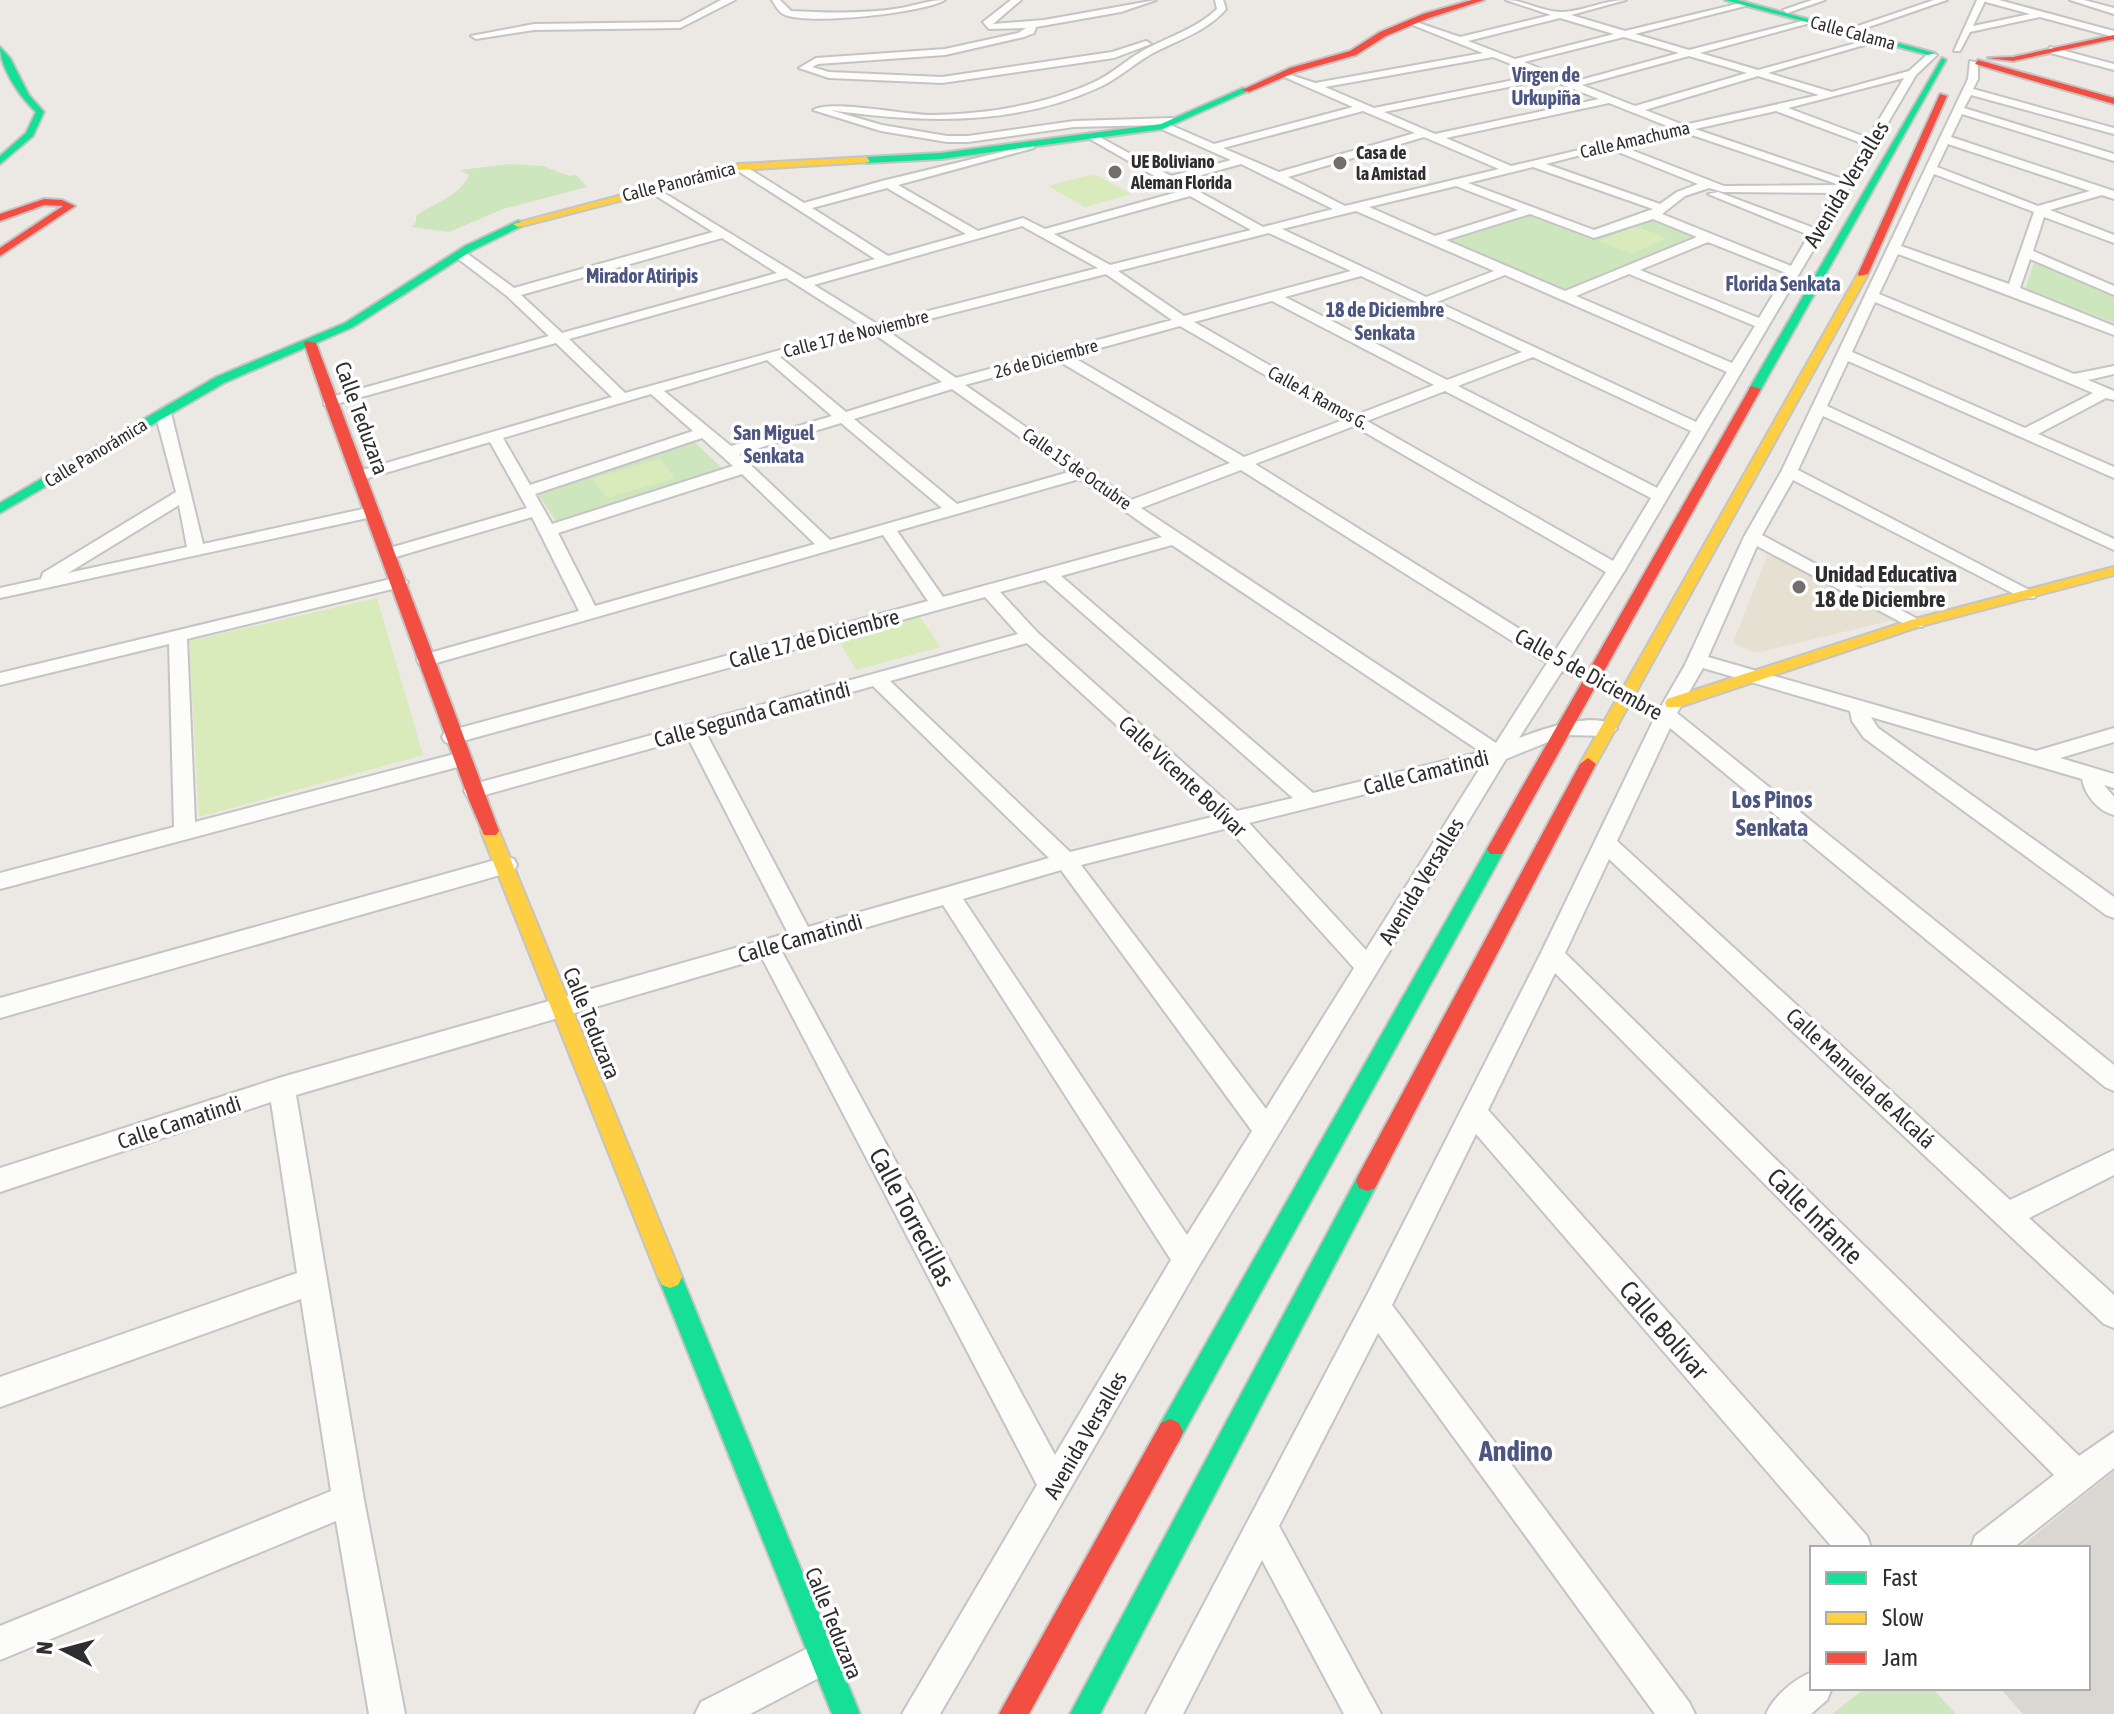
<svg xmlns="http://www.w3.org/2000/svg" width="2114" height="1714" font-family="'Asap Condensed',sans-serif">
<rect width="100%" height="100%" fill="#ece8e4"/>
<polygon fill="#e6e0d3" points="1784,554 1901,618 1756,653 1733,643 1767,556"/>
<g fill="#cee6be">
<path d="M 510,164 L 543,166 L 569,176 L 576,175 L 587,187 L 503,209 L 449,232 L 411,227 L 416,222 L 416,216 C 435,202 459,197 469,175 L 460,170 Z"/>
<polygon points="1528,214 1592,238 1655,220 1699,237 1562,291 1449,240"/>
<polygon points="2035,259 2114,294 2114,323 2025,290"/>
<polygon points="692,440 722,468 556,521 537,493"/>
<polygon points="1865,1688 1932,1688 1956,1714 1832,1714"/>
</g>
<g fill="#d9eabb">
<polygon points="1094,174 1131,194 1085,207 1048,186"/>
<polygon points="1635,226 1667,238 1632,254 1599,241"/>
<polygon points="660,459 675,478 607,498 592,478"/>
<polygon points="377,598 423,755 199,817 189,641"/>
<polygon points="920,617 940,647 856,670 838,639"/>
</g>
<polygon fill="#dad6d2" points="2114,1471 2114,1714 2023,1714 2000,1688 2088,1688 2088,1548 2019,1548"/>
<g fill="none" stroke-linecap="round" stroke-linejoin="round">
<g stroke="#c5c4c5" stroke-width="4">
<g id="street">
<polygon points="721,0 735,0 680,28 534,30 476,39 471,36 534,24 680,22"/>
<path d="M 772,0 L 780,0 L 791,11 C 827,13 866,14 901,8 C 917,5 929,0 945,0 C 923,13 806,26 783,14 C 778,11 775,5 772,0 Z"/>
<polygon points="1011,0 1021,0 993,24 1044,20 1156,0 1121,12 1036,27 1034,33 1024,37 945,55 818,64 812,67 829,72 942,77 1112,52 1146,41 1151,44 1114,58 942,83 829,78 799,68 816,58 945,49 1018,33 1026,28 989,29 983,22"/>
<path d="M 1215,0 L 1223,0 L 1226,9 C 1206,32 1180,39 1153,53 C 1135,63 1120,77 1102,86 C 1015,127 922,123 830,110 L 882,125 L 947,136 L 968,136 L 1074,121 L 1172,118 L 1177,121 L 1168,124 L 1214,144 L 1353,107 L 1282,76 L 1282,72 L 1315,83 L 1483,53 L 1410,24 L 1410,20 L 1460,37 L 1551,15 L 1506,0 C 1525,0 1544,13 1563,12 C 1584,11 1604,0 1626,0 L 1571,15 L 1625,31 L 1745,2 L 1745,6 L 1635,34 L 1689,50 L 1810,19 L 1810,23 L 1700,53 L 1758,70 L 1878,37 L 1878,41 L 1768,73 L 1832,92 L 1909,71 L 1929,53 L 1937,55 L 1916,75 L 1625,570 L 1569,659 L 1601,678 L 1591,684 L 1562,671 L 1519,738 C 1540,730 1600,708 1617,729 L 1607,736 L 1565,735 L 1506,759 L 1197,1269 L 940,1714 L 902,1714 L 1037,1485 L 762,958 L 296,1095 L 364,1500 L 405,1714 L 369,1714 L 336,1521 L 0,1660 L 0,1626 L 331,1491 L 301,1299 L 0,1407 L 0,1377 L 297,1273 L 271,1102 L 0,1192 L 0,1168 L 282,1077 L 788,933 L 688,738 L 474,798 L 467,796 L 464,791 L 467,786 L 474,784 L 1018,634 L 985,597 L 452,744 L 445,742 L 442,737 L 445,732 L 928,601 L 883,535 L 433,664 L 419,664 L 417,660 L 419,656 L 579,611 L 532,517 L 389,559 L 380,554 L 383,550 L 527,508 L 490,442 L 358,481 L 352,479 L 352,473 L 612,397 L 556,343 L 329,406 L 324,405 L 324,399 L 549,336 L 507,296 L 457,258 L 457,252 L 465,252 L 514,288 L 713,232 L 647,190 L 647,186 L 651,185 L 805,279 L 875,259 L 735,169 L 735,165 L 743,165 L 804,203 L 882,181 L 1034,144 L 1034,148 L 898,185 L 978,231 L 1023,218 L 1045,229 L 1181,191 L 1083,135 L 1092,133 L 1171,176 L 1231,160 L 1159,128 L 1159,125 L 1074,127 L 968,142 L 947,142 L 881,131 L 813,110 C 830,99 905,115 932,115 C 987,114 1043,105 1092,83 C 1111,75 1126,60 1144,50 C 1170,36 1196,29 1217,9 ZM 1560,18 L 1614,34 L 1515,59 L 1468,41 ZM 1624,37 L 1679,53 L 1573,82 L 1524,62 ZM 1689,56 L 1747,73 L 1635,106 L 1582,85 ZM 1493,57 L 1539,75 L 1374,108 L 1325,87 ZM 1758,76 L 1819,95 L 1684,125 L 1645,110 ZM 1904,78 L 1868,138 L 1788,108 ZM 1548,79 L 1599,99 L 1435,134 L 1384,112 ZM 1609,103 L 1672,128 L 1511,166 L 1446,138 ZM 1363,111 L 1415,133 L 1279,172 L 1223,148 ZM 1776,111 L 1864,144 L 1843,179 L 1695,129 ZM 1683,132 L 1840,185 L 1724,186 L 1621,146 ZM 1424,137 L 1499,169 L 1345,206 L 1288,177 ZM 1608,148 L 1698,184 L 1677,192 L 1660,204 L 1546,164 ZM 1241,164 L 1333,209 L 1263,227 L 1180,181 ZM 1533,167 L 1653,209 L 1594,230 L 1468,183 ZM 1456,186 L 1518,210 L 1435,236 L 1369,207 ZM 887,188 L 966,234 L 888,256 L 812,208 ZM 1709,188 L 1723,192 L 1834,193 L 1814,228 L 1718,192 L 1708,194 L 1809,235 L 1791,266 L 1662,214 L 1685,196 ZM 1190,196 L 1251,230 L 1110,265 L 1054,234 ZM 1356,211 L 1494,271 L 1426,297 L 1282,229 ZM 1530,214 L 1594,238 L 1653,219 L 1697,237 L 1565,291 L 1446,240 ZM 1022,226 L 1098,268 L 877,324 L 814,285 ZM 1269,233 L 1351,271 L 1184,316 L 1118,271 ZM 722,238 L 777,273 L 562,333 L 521,295 ZM 1708,242 L 1786,273 L 1759,318 L 1640,270 ZM 1106,274 L 1172,320 L 956,378 L 886,330 ZM 1629,274 L 1755,326 L 1732,363 L 1576,296 ZM 1505,275 L 1727,372 L 1696,422 L 1437,302 ZM 1361,276 L 1522,352 L 1447,380 L 1285,297 ZM 786,278 L 863,327 L 625,393 L 569,339 ZM 1272,301 L 1434,385 L 1356,415 L 1194,322 ZM 1180,326 L 1343,420 L 1244,457 L 1071,356 ZM 873,333 L 942,382 L 846,412 L 780,357 ZM 1533,357 L 1691,431 L 1657,488 L 1458,386 ZM 767,360 L 832,416 L 731,446 L 664,391 ZM 1057,360 L 1230,463 L 1131,500 L 965,385 ZM 952,389 L 1069,472 L 957,504 L 854,419 ZM 1445,391 L 1651,498 L 1613,561 L 1367,421 ZM 651,394 L 693,431 L 530,485 L 503,438 ZM 841,423 L 942,508 L 830,540 L 739,454 ZM 1354,426 L 1606,572 L 1555,651 L 1255,464 ZM 702,438 L 733,466 L 552,524 L 535,494 ZM 1241,470 L 1547,663 L 1496,743 L 1141,508 ZM 742,474 L 815,544 L 595,606 L 558,533 ZM 1079,479 L 1162,537 L 943,597 L 897,531 ZM 1172,545 L 1481,752 L 1313,793 L 1061,576 ZM 1045,580 L 1293,798 L 1237,811 L 1037,632 L 1000,592 ZM 1027,643 L 1216,816 L 1070,852 L 890,681 ZM 873,686 L 1049,858 L 808,927 L 706,733 ZM 1482,765 L 1366,950 L 1249,823 ZM 1228,828 L 1354,968 L 1266,1109 L 1081,865 ZM 1061,870 L 1252,1131 L 1187,1235 L 963,899 ZM 943,905 L 1171,1260 L 1055,1455 L 782,952 Z"/>
<polygon points="1812,0 1825,0 1787,13 1783,10"/>
<polygon points="1934,0 1947,0 1860,30 1852,28"/>
<path d="M 1977,0 L 1999,0 L 2114,31 L 2114,37 L 2040,17 L 1970,32 L 1960,51 L 1954,51 ZM 1985,1 L 1986,2 L 2030,14 L 1973,26 Z"/>
<polygon points="2070,0 2084,0 2114,8 2114,14"/>
<polygon points="2050,47 2114,64 2114,70 2047,52"/>
<path d="M 1970,61 L 1978,63 L 1978,79 L 1973,89 L 2114,128 L 2114,134 L 1971,95 L 1964,108 L 2114,154 L 2114,161 L 1962,114 L 1951,137 L 2114,191 L 2114,199 L 2102,195 L 2050,210 L 2114,235 L 2114,243 L 2044,217 L 2033,251 L 2114,286 L 2114,295 L 2030,259 L 2020,288 L 2114,326 L 2114,335 L 1898,254 L 1879,294 L 2074,374 L 2114,366 L 2114,374 L 2088,380 L 2114,391 L 2114,400 L 2106,398 L 2038,434 L 2114,467 L 2114,478 L 1848,361 L 1827,406 L 2114,539 L 2114,550 L 1823,416 L 1798,470 L 2037,594 L 2034,598 L 2022,598 L 1793,480 L 1762,535 L 1925,623 L 1922,627 L 1910,627 L 1757,546 L 1708,657 L 2036,751 L 2114,728 L 2114,742 L 2060,758 L 2114,774 L 2114,788 L 2104,785 L 2114,797 L 2114,815 C 2098,811 2085,795 2082,779 L 1871,717 L 1878,728 L 2114,897 L 2114,918 L 2106,915 L 1864,738 L 1852,721 L 1850,711 L 1703,668 L 1677,713 L 2114,1065 L 2114,1091 L 2105,1087 L 1670,728 L 1617,841 L 2010,1200 L 2114,1150 L 2114,1175 L 2029,1218 L 2114,1295 L 2114,1328 L 2104,1324 L 1609,859 L 1565,953 L 2079,1456 L 2114,1432 L 2114,1468 L 2013,1548 L 1971,1548 L 1975,1536 L 2054,1475 L 1555,973 L 1488,1110 L 1867,1536 L 1871,1548 L 1833,1548 L 1476,1134 L 1392,1305 L 1689,1702 L 1695,1714 L 1655,1714 L 1378,1333 L 1279,1526 L 1381,1714 L 1344,1714 L 1262,1560 L 1183,1714 L 1146,1714 L 1366,1297 L 1540,955 L 1656,715 L 1685,665 L 1744,537 L 1781,472 L 1968,79 ZM 1948,144 L 2090,191 L 2038,206 L 1937,167 ZM 1934,174 L 2034,212 L 2009,284 L 1901,246 ZM 1875,302 L 2067,382 L 2093,393 L 2025,428 L 1852,352 Z"/>
<path d="M 163,408 L 171,413 L 203,544 L 372,507 L 380,512 L 372,517 L 0,598 L 0,588 L 41,579 L 43,573 L 176,492 L 155,413 ZM 179,505 L 187,547 L 68,573 Z"/>
<polygon points="399,577 408,582 405,586 187,639 195,822 462,752 472,759 469,764 0,889 0,873 174,827 169,644 0,685 0,673"/>
<polygon points="506,857 514,859 517,865 514,871 0,1018 0,998"/>
<polygon points="822,1641 834,1646 839,1658 834,1670 750,1714 695,1714 701,1702"/>
<path d="M 1812,1672 L 1812,1688 L 1832,1688 L 1827,1700 L 1811,1714 L 1766,1714 C 1774,1696 1794,1679 1812,1672 Z"/>
</g>
</g>
<g stroke="#c5c4c5" stroke-width="4">
<g id="fast">
<polygon points="1725,0 1737,0 1935,53 1928,55"/>
<path d="M 0,47 L 10,58 L 29,95 L 44,112 L 33,136 L 0,164 L 0,156 L 26,133 L 36,112 C 20,97 0,68 0,47 Z"/>
<polygon points="1942,58 1946,60 1761,389 1751,392 1749,389"/>
<polygon points="1243,88 1250,90 1163,129 941,159 867,163 862,160 867,157 941,153 1161,124"/>
<polygon points="518,221 522,222 522,226 473,250 353,327 224,383 0,513 0,503 216,377 345,323 465,246"/>
<polygon points="1496,843 1505,849 1179,1441 1170,1445 1161,1441 1157,1432 1161,1423 1487,849"/>
<polygon points="1367,1171 1375,1174 1378,1181 1375,1188 1100,1714 1070,1714 1359,1174"/>
<polygon points="670,1266 678,1269 682,1277 860,1714 832,1714 658,1277 662,1269"/>
</g>
</g>
<g stroke="#c5c4c5" stroke-width="4">
<g id="slow">
<polygon points="867,157 870,162 739,170 518,227 513,224 739,164"/>
<polygon points="1859,272 1868,274 1596,764 1588,770 1582,768 1580,764"/>
<polygon points="2114,567 2114,575 1921,626 1679,707 1667,707 1665,703 1667,699 1911,620"/>
<polygon points="490,825 499,831 682,1277 678,1285 670,1288 662,1285 658,1277 481,831"/>
</g>
</g>
<g stroke="#c5c4c5" stroke-width="4">
<g id="jam">
<polygon points="1472,0 1484,0 1429,18 1386,36 1356,55 1296,72 1249,92 1242,90 1290,68 1350,51 1380,32 1423,14"/>
<polygon points="2114,35 2114,39 2013,61 1988,58 2013,57"/>
<polygon points="1978,60 2114,98 2114,104 1975,64"/>
<polygon points="1940,94 1947,96 1868,274 1859,276 1858,274"/>
<polygon points="44,199 62,200 75,206 0,256 0,248 63,206 44,205 0,221 0,214"/>
<polygon points="306,341 316,343 499,831 496,835 484,835 469,800 325,404 304,343"/>
<polygon points="1751,386 1761,389 1505,849 1502,854 1490,854 1487,849"/>
<polygon points="1588,758 1596,764 1375,1188 1367,1191 1359,1188 1356,1181 1359,1174 1580,764"/>
<polygon points="1170,1419 1179,1423 1183,1432 1179,1441 1029,1714 999,1714 1161,1423"/>
</g>
</g>
<use href="#street" fill="#fcfcfb" fill-rule="evenodd"/>
<use href="#fast" fill="#16e098" fill-rule="evenodd"/>
<use href="#slow" fill="#ffcf43" fill-rule="evenodd"/>
<use href="#jam" fill="#f24e42" fill-rule="evenodd"/>
</g>
<g fill="#706f6e" stroke="#fff" stroke-width="3">
<circle cx="1340" cy="163" r="8"/>
<circle cx="1115" cy="172" r="8"/>
<circle cx="1799" cy="587" r="8"/>
</g>
<g text-anchor="middle" stroke-width="7" stroke-linejoin="round" paint-order="stroke">
<g font-size="18" fill="#2e2e2e" stroke="#fff">
<text transform="translate(1853 33) rotate(15)" y="6">Calle Calama</text>
<text transform="translate(1635 140) rotate(-13)" y="6">Calle Amachuma</text>
<text transform="translate(679 182) rotate(-14)" y="6">Calle Panorámica</text>
<text transform="translate(856 334) rotate(-14)" y="6">Calle 17 de Noviembre</text>
<text transform="translate(1046 359) rotate(-15)" y="6">26 de Diciembre</text>
<text transform="translate(1318 398) rotate(29)" y="6">Calle A. Ramos G.</text>
<text transform="translate(96 453) rotate(-31)" y="6">Calle Panorámica</text>
<text transform="translate(1077 469) rotate(35)" y="6">Calle 15 de Octubre</text>
</g>
<g font-size="18" font-weight="bold" fill="#2e2e2e" stroke="#fff" text-anchor="start">
<text x="1356" y="159">Casa de<tspan x="1356" dy="21">la Amistad</tspan></text>
<text x="1131" y="168">UE Boliviano<tspan x="1131" dy="21">Aleman Florida</tspan></text>
</g>
<g font-size="20" font-weight="bold" fill="#4d5680" stroke="#fff">
<text x="1546" y="82">Virgen de<tspan x="1546" dy="23">Urkupiña</tspan></text>
<text x="642" y="283">Mirador Atiripis</text>
<text x="1783" y="291">Florida Senkata</text>
<text x="1385" y="317">18 de Diciembre<tspan x="1385" dy="23">Senkata</tspan></text>
<text x="774" y="440">San Miguel<tspan x="774" dy="23">Senkata</tspan></text>
</g>
<g font-size="22" fill="#2e2e2e" stroke="#fff">
<text transform="translate(1846 184) rotate(-59)" y="8">Avenida Versalles</text>
<text transform="translate(362 418) rotate(70)" y="8">Calle Teduzara</text>
<text transform="translate(814 638) rotate(-15)" y="8">Calle 17 de Diciembre</text>
<text transform="translate(1589 674) rotate(29)" y="8">Calle 5 de Diciembre</text>
<text transform="translate(752 714) rotate(-15)" y="8">Calle Segunda Camatindi</text>
<text transform="translate(1426 772) rotate(-14)" y="8">Calle Camatindi</text>
<text transform="translate(1183 776) rotate(43)" y="8">Calle Vicente Bolívar</text>
<text transform="translate(1421 881) rotate(-59)" y="8">Avenida Versalles</text>
<text transform="translate(800 938) rotate(-16)" y="8">Calle Camatindi</text>
<text transform="translate(592 1023) rotate(68)" y="8">Calle Teduzara</text>
<text transform="translate(1861 1078) rotate(43)" y="8">Calle Manuela de Alcalá</text>
<text transform="translate(179 1122) rotate(-18)" y="8">Calle Camatindi</text>
<text transform="translate(1085 1435) rotate(-60)" y="8">Avenida Versalles</text>
<text transform="translate(834 1623) rotate(68)" y="8">Calle Teduzara</text>
</g>
<g font-size="22" font-weight="bold" fill="#2e2e2e" stroke="#fff" text-anchor="start">
<text x="1815" y="582">Unidad Educativa<tspan x="1815" dy="25">18 de Diciembre</tspan></text>
</g>
<g font-size="24" font-weight="bold" fill="#4d5680" stroke="#fff">
<text x="1772" y="808">Los Pinos<tspan x="1772" dy="28">Senkata</tspan></text>
</g>
<g font-size="26" fill="#2e2e2e" stroke="#fff">
<text transform="translate(1815 1216) rotate(45)" y="9">Calle Infante</text>
<text transform="translate(912 1217) rotate(62)" y="9">Calle Torrecillas</text>
<text transform="translate(1664 1330) rotate(49)" y="9">Calle Bolívar</text>
</g>
<g font-size="28" font-weight="bold" fill="#4d5680" stroke="#fff">
<text x="1516" y="1461">Andino</text>
</g>
</g>
<rect x="1810" y="1546" width="280" height="144" fill="#ffffff" stroke="#ababab" stroke-width="2"/>
<rect x="1826" y="1572" width="40" height="12" fill="#16e098" stroke="#ababab" stroke-width="2"/>
<text x="1882" y="1586" font-size="24" fill="#2e2e2e">Fast</text>
<rect x="1826" y="1612" width="40" height="12" fill="#ffcf43" stroke="#ababab" stroke-width="2"/>
<text x="1882" y="1626" font-size="24" fill="#2e2e2e">Slow</text>
<rect x="1826" y="1652" width="40" height="12" fill="#f24e42" stroke="#ababab" stroke-width="2"/>
<text x="1882" y="1666" font-size="24" fill="#2e2e2e">Jam</text>
<g transform="translate(64 1650) rotate(276)" stroke="#ffffff" stroke-width="6" paint-order="stroke">
<path d="M0-6L14 30L0 20L-14 30Z" fill="#2e2e2e"/>
<text y="-12" font-size="22" font-weight="bold" text-anchor="middle" fill="#2e2e2e">N</text>
</g>
</svg>
